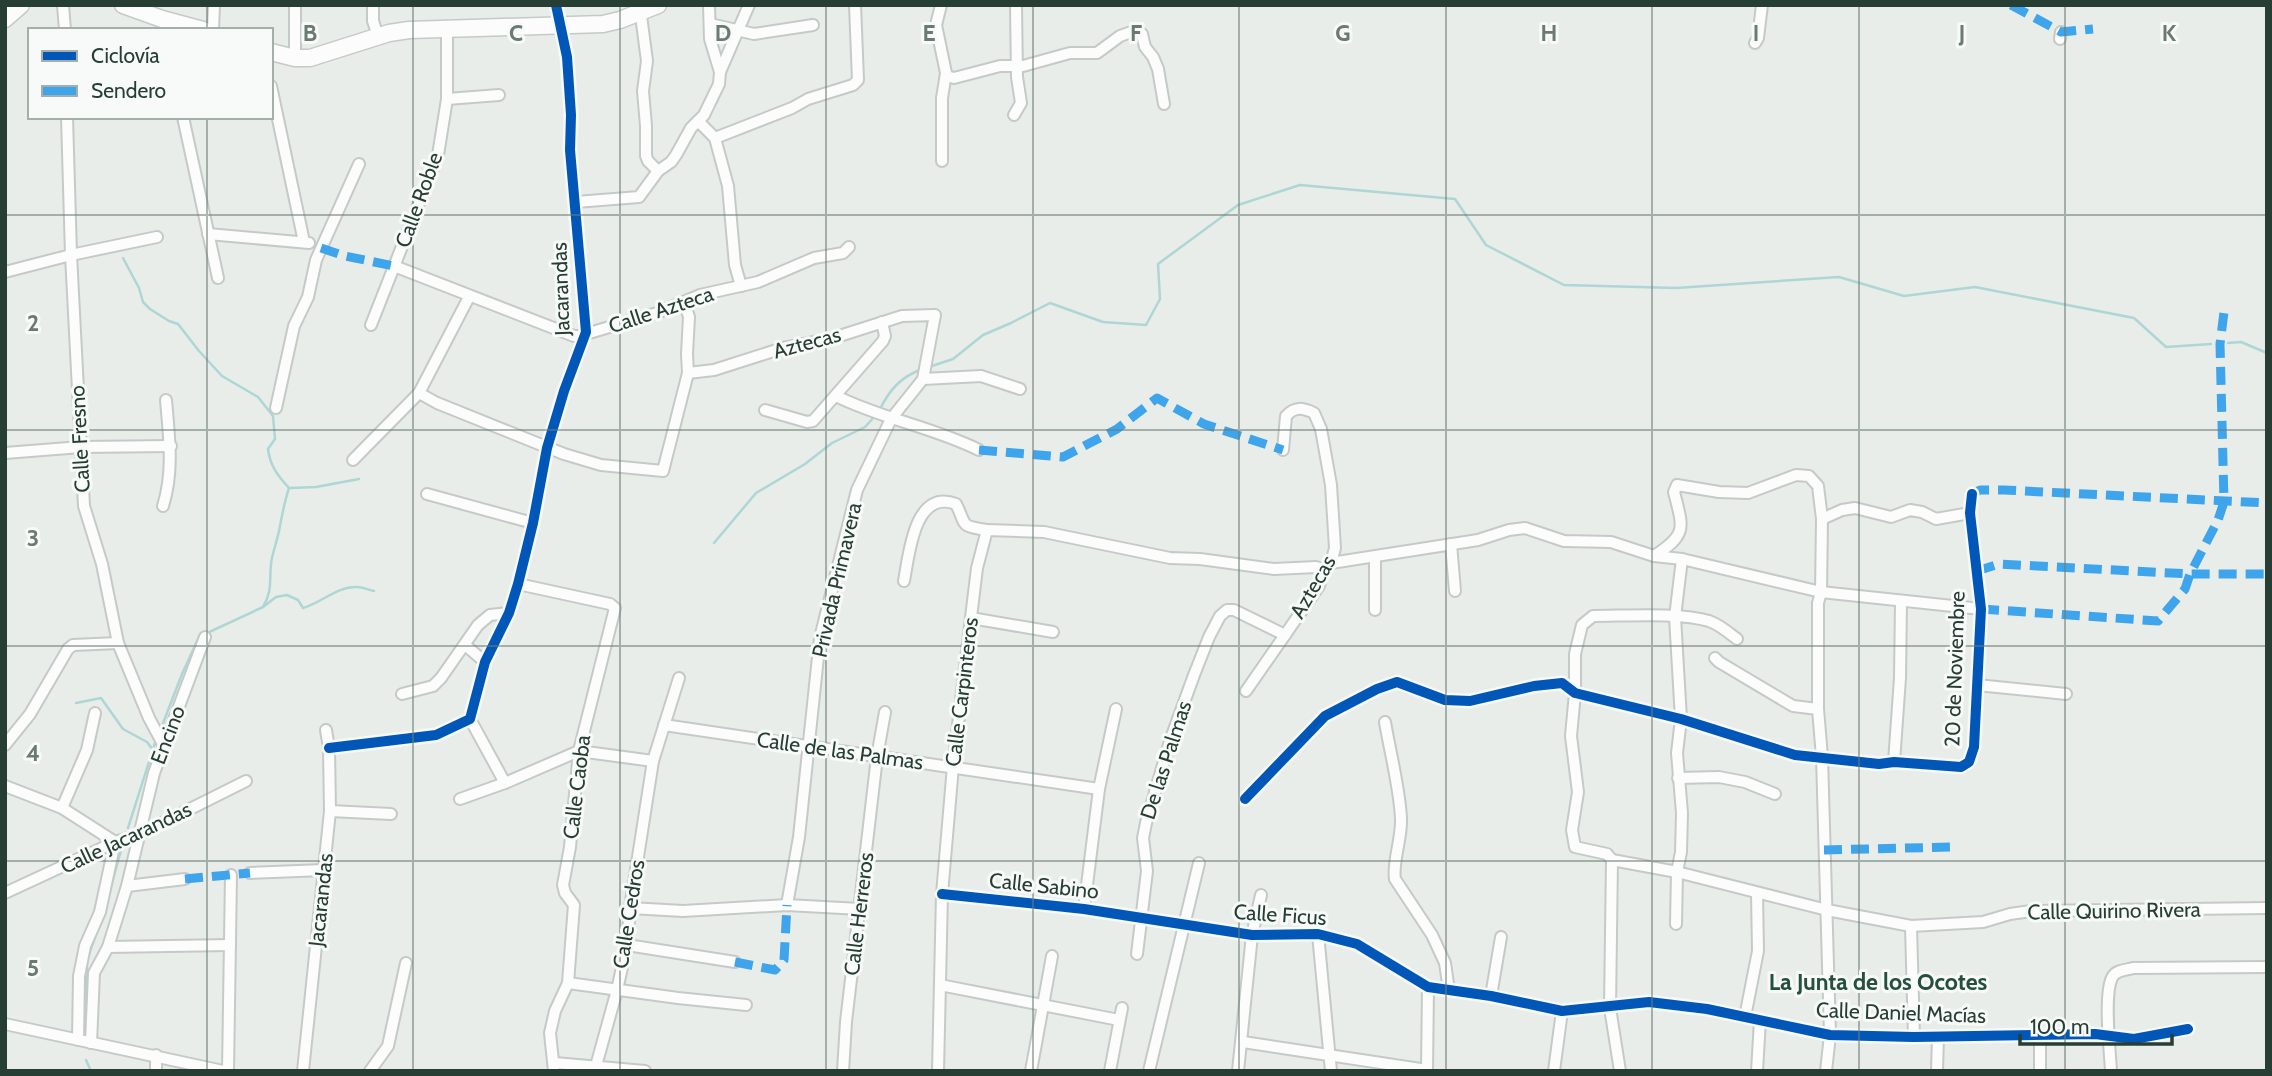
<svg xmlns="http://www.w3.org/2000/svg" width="2272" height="1076" font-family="Cabin,sans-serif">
<rect width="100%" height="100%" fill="#e8edea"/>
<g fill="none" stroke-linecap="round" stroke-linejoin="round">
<g stroke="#aed6d5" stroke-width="2.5">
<path d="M 123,258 L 139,288 L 143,302 L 150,309 L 169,321 L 178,324 L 199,351 L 222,376 L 258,397 L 273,416 L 275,439 L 268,449 C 270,466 278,476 289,488 C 284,503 282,516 279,531 C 277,540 274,549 272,558 C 268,577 274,589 263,607"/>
<polyline points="2228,343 2241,342 2267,353"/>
<polyline points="929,367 953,359 983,335 1011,323 1050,303 1103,322 1146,325 1160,299 1158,264 1238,205 1300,185 1455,199 1486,245 1564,285 1676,288 1839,277 1904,296 1975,287 2134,318 2166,347 2211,344"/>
<path d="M 880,409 C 890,389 901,377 922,369"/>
<polyline points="290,488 316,487 359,479"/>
<polyline points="714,543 756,493 805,464 832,443 865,427 874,417"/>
<path d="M 205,634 L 263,607 L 276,597 L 287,595 L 298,600 L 303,608 C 321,603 338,586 357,587 C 362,587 369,590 374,591"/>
<polyline points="76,703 101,698 123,729 147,742 153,750"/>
<polyline points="160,731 182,674 199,637"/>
<polyline points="128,828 155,743"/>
<polyline points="108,897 122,847"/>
<polyline points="88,957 95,937"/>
<polyline points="84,1031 87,963"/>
<polyline points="86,1060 91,1071"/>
</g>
<g stroke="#c5cac7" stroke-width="14">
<g id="street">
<polyline points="63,5 65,30"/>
<polyline points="373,5 373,21 378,36"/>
<polyline points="941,5 936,25 946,73 942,98 942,161"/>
<polyline points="640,8 647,61 643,91 646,126 646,156 648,161 658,171"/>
<polyline points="710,24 754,34 813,25"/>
<polyline points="213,30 214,5"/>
<polyline points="2060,39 2061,32"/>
<polyline points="1755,43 1758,38 1762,5"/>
<polyline points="295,58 295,5"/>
<polyline points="720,72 749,5"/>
<polyline points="946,76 954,78 1000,66 1023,66 1070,53 1097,53 1120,36 1137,30 1142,34 1145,47 1153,57 1158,69 1164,104"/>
<polyline points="271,86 304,242"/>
<polyline points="447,99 499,95"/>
<polyline points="1014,115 1021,103 1017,77 1016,5"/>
<polyline points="67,117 71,255 84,506 102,564 118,643 149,718 164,746"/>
<polyline points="183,117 218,278"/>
<polyline points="698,121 715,138 728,186 735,265 741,286"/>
<polyline points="715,138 792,108 808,99 853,85 858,80 855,5"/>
<polyline points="576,202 639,197 658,171 671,162 676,155 691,128 704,115 719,84 720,72 710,39 709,5"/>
<polyline points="208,234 309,243"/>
<polyline points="394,266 574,336 579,336 657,313 700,295 758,282 814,258 843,253 849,247"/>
<polyline points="5,272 71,255 157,237"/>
<polyline points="371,325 438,155 447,99 447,29"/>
<polyline points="688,373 714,370 783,348 830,339 902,316 935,315 923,379 891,419 857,490 820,638 799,837 787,905"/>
<polyline points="923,379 981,376 1020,389"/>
<polyline points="419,393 437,403 564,454 601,465 663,471 688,373 687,354 689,317 684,302"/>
<path d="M 836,396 C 882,419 933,427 979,450"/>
<polyline points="276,408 294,326 308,297 316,260 359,164"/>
<polyline points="765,410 807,422 813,421 883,341 885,336 882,322"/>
<polyline points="5,453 81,447 171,446"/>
<polyline points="353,460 419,393 469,297"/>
<polyline points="427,494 533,523"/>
<path d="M 163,506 C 174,471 169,436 166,400"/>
<polyline points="1822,519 1842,510 1855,508 1891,517 1910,510 1922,512 1936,519 1970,513"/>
<polyline points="1451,544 1455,591"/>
<path d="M 1654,556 C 1688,534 1683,528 1674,492 L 1677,485 L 1719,492 L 1748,493 L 1796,475 L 1809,476 L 1818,486 L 1822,519 L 1821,592 L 1818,603 L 1818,709 L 1822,757 L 1830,1035 L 1826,1071"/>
<polyline points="1375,557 1375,610"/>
<polyline points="1331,563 1478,540 1509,530 1525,528 1564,541 1611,542 1654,556 1682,559 1821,592 1981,609"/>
<path d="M 904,581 C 909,555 914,488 956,504 C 967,526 959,526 987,530"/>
<polyline points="518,584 610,604 615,608 579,751 570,847 563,885 565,893 574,905 568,983 555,1011 550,1033 554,1071"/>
<polyline points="971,618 1053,632"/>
<polyline points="465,645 485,662"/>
<polyline points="1715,658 1719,662 1793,706 1818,709"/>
<polyline points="1977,685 2066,694"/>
<path d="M 1246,691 L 1319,586 L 1324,570 L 1331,563 L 1335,548 L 1331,485 L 1321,429 L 1314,413 C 1303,408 1295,406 1286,416 L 1283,450"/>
<polyline points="402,694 433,686 441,678 478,625 490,615 509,613"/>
<polyline points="470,719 505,783 579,751"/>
<path d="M 1385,722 C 1390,752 1400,790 1401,819 C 1402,838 1392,863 1395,879 L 1432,935 L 1445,963 L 1449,990"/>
<polyline points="664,725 1099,789"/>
<polyline points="5,745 30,714 68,649 73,645 118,643"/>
<polyline points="329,748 436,735 470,719 485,662 509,613 518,584 533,523 547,448 564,391 586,332 570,150 571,115 567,57 556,5"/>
<polyline points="579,751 653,761"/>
<polyline points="1894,762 1900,678 1901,601"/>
<polyline points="1678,778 1719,777 1745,782 1775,794"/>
<polyline points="5,786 62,808 115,842 100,912 85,946 79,976 78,1040"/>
<polyline points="460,799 505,783"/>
<polyline points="1245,799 1325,716 1377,689 1397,682 1445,700 1470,701 1534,686 1562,683 1575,693 1681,719 1795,755 1879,764 1894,762 1961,767 1969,762 1974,747 1981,609 1970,513 1972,494"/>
<polyline points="62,808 87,750 95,713"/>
<polyline points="330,811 391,814"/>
<polyline points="1612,860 1677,872 1827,910 1911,926 1983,922 2010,914 2031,911 2267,908"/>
<polyline points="250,873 324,870"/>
<polyline points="127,886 185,879"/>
<polyline points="5,893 115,842 138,835 246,781"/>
<polyline points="942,894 1084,909 1252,935 1318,934 1357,944 1428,987 1491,996 1562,1011 1649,1002 1707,1009 1830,1035 1914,1037 2095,1034 2134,1039 2188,1029"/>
<polyline points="630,908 683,911 787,905 860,909"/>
<polyline points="1084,909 1099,789 1116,709"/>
<polyline points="1676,924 1677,872 1681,852 1682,813 1677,753 1681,719 1675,617 1682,559"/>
<polyline points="1911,926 1914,1037"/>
<polyline points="1318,934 1331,1071"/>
<polyline points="627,945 735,962"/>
<polyline points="108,947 230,945"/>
<polyline points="1137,954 1147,871 1143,838 1146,823 1170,741 1194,675 1209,637 1220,616 1227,610 1234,610 1285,635"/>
<polyline points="568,983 678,998 746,1005"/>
<polyline points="940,985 1119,1020"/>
<polyline points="1491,996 1501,937"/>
<polyline points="1745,1017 1758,951 1757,893"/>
<polyline points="5,1024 223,1071"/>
<polyline points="1243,1042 1427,1070"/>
<polyline points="91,1043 94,973 108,947 127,886 154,773 205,637"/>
<polyline points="555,1063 645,1071"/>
<polyline points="156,1071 156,1055"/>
<polyline points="228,1071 231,875"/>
<polyline points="303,1071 330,811 329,748 326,730"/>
<polyline points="370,1071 388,1046 406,963"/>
<polyline points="598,1071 596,1066 617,990 627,945 630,908 653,761 679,678"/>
<polyline points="843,1071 846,1022 877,757 885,712"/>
<polyline points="938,1071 942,894 953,766 977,568 987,530 1044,532 1170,558 1200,559 1274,569 1316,567 1324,570"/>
<polyline points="1031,1071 1052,956"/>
<polyline points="1110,1071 1122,1008"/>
<polyline points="1149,1071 1199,863"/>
<polyline points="1238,1071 1252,935 1261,895"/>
<polyline points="1427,1071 1428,987"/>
<polyline points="1554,1071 1562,1011"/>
<path d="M 1620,1071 L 1610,1008 L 1612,860 L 1607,854 L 1575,847 L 1572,830 L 1578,792 L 1571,736 L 1575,693 L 1575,654 L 1582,625 L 1593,616 C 1625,616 1680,612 1709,621 C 1720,625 1728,632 1737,639"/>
<polyline points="1757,1071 1760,1020"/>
<polyline points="1937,1071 1938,1036"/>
<polyline points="2040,1071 2040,1035"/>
<path d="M 2111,1071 C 2110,1051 2103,991 2113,976 C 2117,970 2126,970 2133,968 L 2267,967"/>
</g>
</g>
<g stroke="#c4cac7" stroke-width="19">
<g id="secondary">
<polyline points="123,5 162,19 203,30"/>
<polyline points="5,19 21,5"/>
<polyline points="271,52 295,58 310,58 389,33 409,30 603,24 620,20 658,5"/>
</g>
</g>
<use href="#street" stroke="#fcfcfc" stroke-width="10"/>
<use href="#secondary" stroke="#fcfcfc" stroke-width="16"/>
<g stroke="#3ea4eb" stroke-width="9" stroke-dasharray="18 9" stroke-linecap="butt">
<polyline points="2011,5 2061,32 2093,29"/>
<polyline points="321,248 345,256 394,266"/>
<polyline points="979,450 1063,457 1117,429 1157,398 1204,424 1283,450"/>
<polyline points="1972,494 1980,490 2004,490 2267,503"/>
<polyline points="1977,571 1999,564 2190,574 2267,574"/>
<polyline points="1981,609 2158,621 2185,589 2190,574 2218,520 2224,502 2220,344 2224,312"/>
<polyline points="1824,850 1950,847"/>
<polyline points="185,879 250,873"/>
<polyline points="735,962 775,970 784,960 787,905"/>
</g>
<g stroke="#f7faf8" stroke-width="15">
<g id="cycleway">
<polyline points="329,748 436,735 470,719 485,662 509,613 518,584 533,523 547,448 564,391 586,332 570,150 571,115 567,57 556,5"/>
<polyline points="1245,799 1325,716 1377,689 1397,682 1445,700 1470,701 1534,686 1562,683 1575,693 1681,719 1795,755 1879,764 1894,762 1961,767 1969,762 1974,747 1981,609 1970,513 1972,494"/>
<polyline points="942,894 1084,909 1252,935 1318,934 1357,944 1428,987 1491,996 1562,1011 1649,1002 1707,1009 1830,1035 1914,1037 2095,1034 2134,1039 2188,1029"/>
</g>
</g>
<use href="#cycleway" stroke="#0057b8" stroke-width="10"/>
</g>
<path fill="none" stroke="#6b7b74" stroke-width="2" stroke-opacity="0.55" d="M 207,5 L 207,30M 413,5 L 413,1071M 620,5 L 620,1071M 826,5 L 826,1071M 1033,5 L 1033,1071M 1239,5 L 1239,1071M 1446,5 L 1446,1071M 1652,5 L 1652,1071M 1859,5 L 1859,1071M 2065,5 L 2065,1071M 207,117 L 207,1071M 5,215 L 2267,215M 5,430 L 2267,430M 5,646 L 2267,646M 5,861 L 2267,861"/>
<g text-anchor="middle" stroke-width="6" stroke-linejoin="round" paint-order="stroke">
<g font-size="21" fill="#273e35" stroke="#f7faf8">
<text transform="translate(419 200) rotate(-70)" y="7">Calle Roble</text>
<text transform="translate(561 289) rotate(-92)" y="7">Jacarandas</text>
<text transform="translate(661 310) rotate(-18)" y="7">Calle Azteca</text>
<text transform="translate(807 343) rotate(-15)" y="7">Aztecas</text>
<text transform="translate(80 439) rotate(-93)" y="7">Calle Fresno</text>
<text transform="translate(837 580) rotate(-77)" y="7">Privada Primavera</text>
<text transform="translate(1313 587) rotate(-60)" y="7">Aztecas</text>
<text transform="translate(1955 669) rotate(-88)" y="7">20 de Noviembre</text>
<text transform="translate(962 692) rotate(-83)" y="7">Calle Carpinteros</text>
<text transform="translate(168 735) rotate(-69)" y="7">Encino</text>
<text transform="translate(840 751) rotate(8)" y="7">Calle de las Palmas</text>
<text transform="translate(1166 760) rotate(-72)" y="7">De las Palmas</text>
<text transform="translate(577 787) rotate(-83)" y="7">Calle Caoba</text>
<text transform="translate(126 838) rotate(-25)" y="7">Calle Jacarandas</text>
<text transform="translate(1044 886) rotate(6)" y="7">Calle Sabino</text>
<text transform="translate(321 900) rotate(-84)" y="7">Jacarandas</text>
<text transform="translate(2114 911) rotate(-1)" y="7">Calle Quirino Rivera</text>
<text transform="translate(629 914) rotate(-81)" y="7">Calle Cedros</text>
<text transform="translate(859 914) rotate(-83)" y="7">Calle Herreros</text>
<text transform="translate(1280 915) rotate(4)" y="7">Calle Ficus</text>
<text transform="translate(1901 1013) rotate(2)" y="7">Calle Daniel Macías</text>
</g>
<g font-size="23" font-weight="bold" fill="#254f3e" stroke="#f7faf8">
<text x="1878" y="990">La Junta de los Ocotes</text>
</g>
</g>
<g font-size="23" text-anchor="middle" font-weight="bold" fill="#6b7b74" stroke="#f7faf8" stroke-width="6" stroke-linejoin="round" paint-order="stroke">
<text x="310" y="41">B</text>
<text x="516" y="41">C</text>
<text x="723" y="41">D</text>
<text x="929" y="41">E</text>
<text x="1136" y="41">F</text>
<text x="1343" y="41">G</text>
<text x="1549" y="41">H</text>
<text x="1756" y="41">I</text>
<text x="1962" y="41">J</text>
<text x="2169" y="41">K</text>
<text x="33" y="331">2</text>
<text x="33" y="546">3</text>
<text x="33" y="761">4</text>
<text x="33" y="976">5</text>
</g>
<rect width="2272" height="1076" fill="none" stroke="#273e35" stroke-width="14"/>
<rect x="28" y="28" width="245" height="91" fill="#f7faf8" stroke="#a4afaa" stroke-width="2"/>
<rect x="42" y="51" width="35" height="10" fill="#0057b8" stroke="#a4afaa" stroke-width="2"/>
<text x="91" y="63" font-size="21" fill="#273e35">Ciclovía</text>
<rect x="42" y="86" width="35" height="10" fill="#3ea4eb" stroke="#a4afaa" stroke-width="2"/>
<text x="91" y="98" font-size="21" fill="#273e35">Sendero</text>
<path d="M2020 1034v10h152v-10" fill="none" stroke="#273e35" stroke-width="3.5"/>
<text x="2030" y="1034" font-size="21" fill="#273e35" stroke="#f7faf8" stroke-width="5" paint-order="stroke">100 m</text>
</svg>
